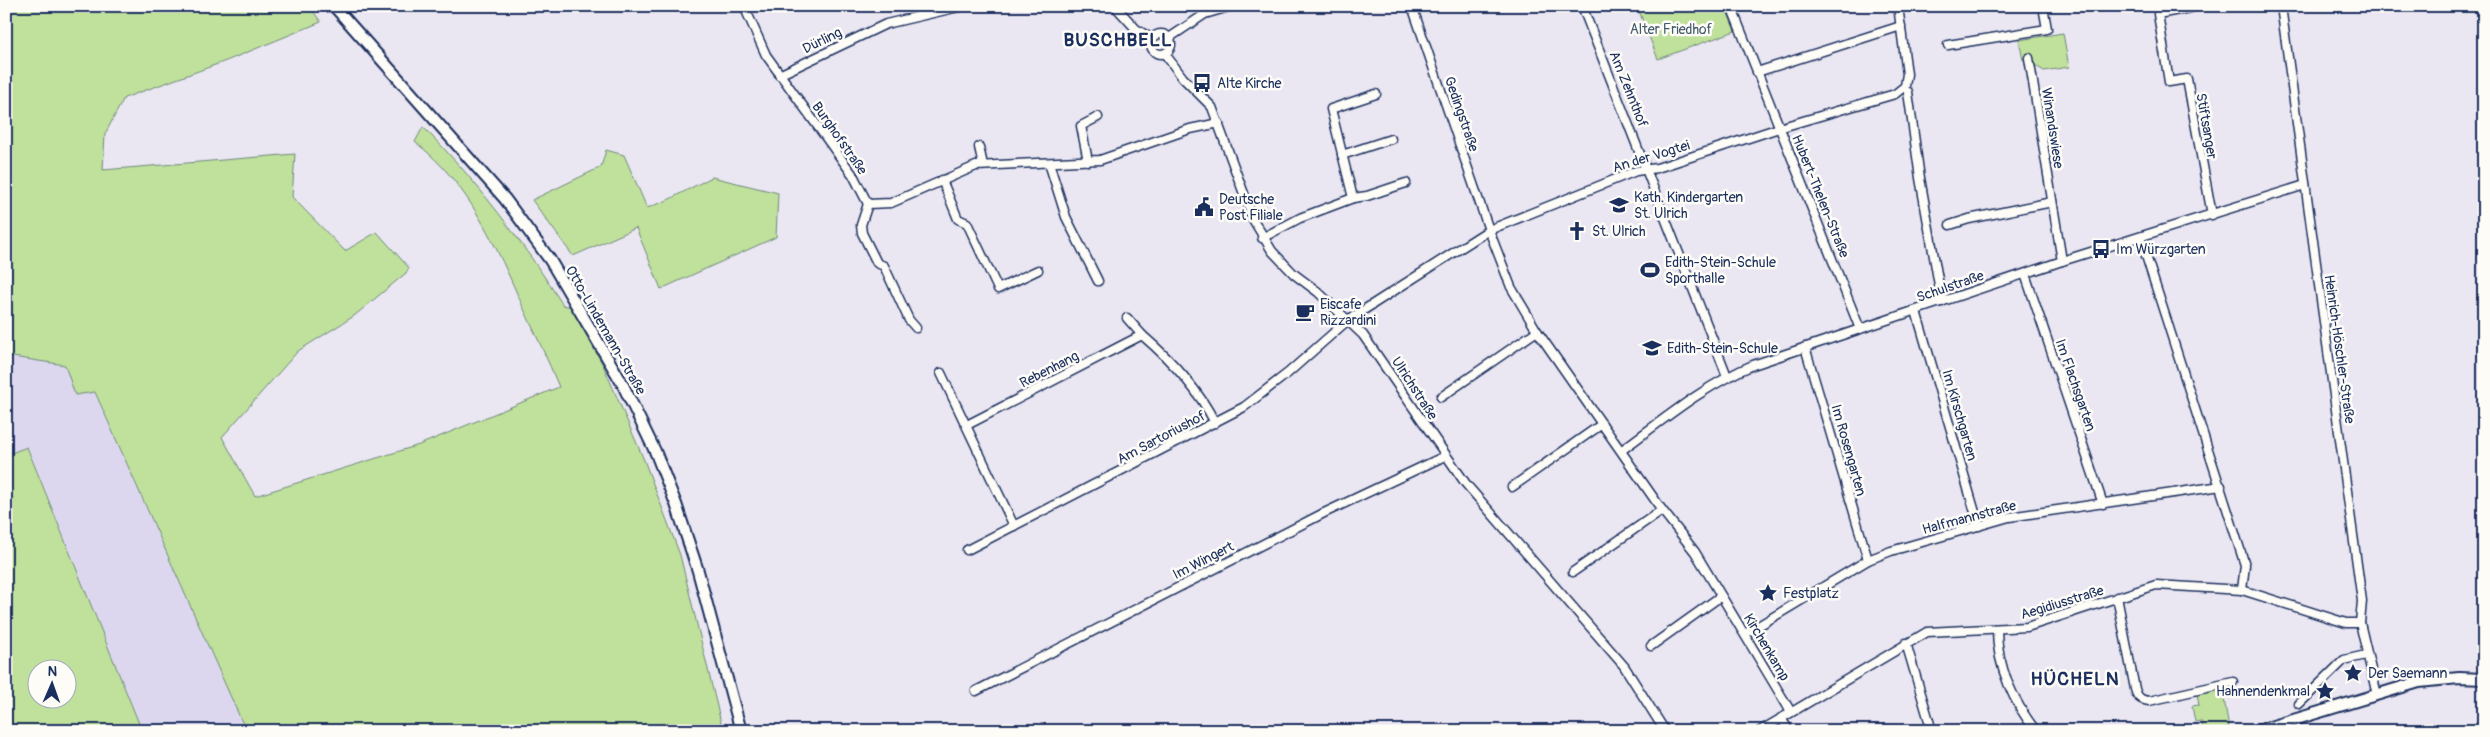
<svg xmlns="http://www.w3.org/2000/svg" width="2490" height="737" font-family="Pangolin,sans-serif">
<rect width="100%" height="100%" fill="#eae6f2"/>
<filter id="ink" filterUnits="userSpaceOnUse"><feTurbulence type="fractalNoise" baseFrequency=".02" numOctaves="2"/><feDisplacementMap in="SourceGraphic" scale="10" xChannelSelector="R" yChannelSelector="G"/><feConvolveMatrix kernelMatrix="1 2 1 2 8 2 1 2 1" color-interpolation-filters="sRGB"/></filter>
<g filter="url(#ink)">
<polygon fill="#dcd7ee" points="6,355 65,365 75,394 94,391 246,731 142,731 28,447 6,455"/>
<g fill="#c0e19b" stroke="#6e887c" fill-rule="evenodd">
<path d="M 6,6 L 309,6 L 321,22 L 226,61 L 124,98 L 105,134 L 103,170 L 295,154 L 292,197 L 345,251 L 377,232 L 409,268 L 406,273 L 354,316 L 298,351 L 222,437 L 255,496 L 419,445 L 559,387 C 548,360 535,333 523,307 C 496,246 469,183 415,142 L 423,127 C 476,179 523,243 563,305 L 571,307 L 603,365 L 644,460 L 680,555 L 723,731 L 246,731 L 95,392 L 75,395 L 65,365 L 6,356 Z"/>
<polygon points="1637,6 1725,6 1735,31 1658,59"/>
<polygon points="2063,33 2069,67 2044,71 2036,66 2033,58 2023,60 2019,40"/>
<polygon points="606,150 624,155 647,208 668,200 712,177 778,193 776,237 661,289 636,228 573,256 532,200 601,167"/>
<path d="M 27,447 L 142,731 L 6,731 L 6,455 ZM 38,670 L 68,670 L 68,700 L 38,700 Z"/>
<polygon points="2222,688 2229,727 2218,731 2203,731 2201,721 2195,722 2192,706 2199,705 2197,695"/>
</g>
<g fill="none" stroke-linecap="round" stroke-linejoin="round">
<g stroke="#1b2f5e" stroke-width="11">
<g id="minor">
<polyline points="744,6 766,55 853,175 868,204 891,203 976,166 1100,160 1190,129 1219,123"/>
<polyline points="1115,6 1136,29 1152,39"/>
<polyline points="1412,6 1489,230 1511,287 1537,331 1662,510 1695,552 1791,712"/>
<polyline points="1582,6 1727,376"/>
<polyline points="1731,6 1860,329"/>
<polyline points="2200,6 2158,14 2169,82 2187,79 2212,215"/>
<polyline points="2281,6 2362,601 2360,623 2377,695"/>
<circle cx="1161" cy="44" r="10"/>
<polyline points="1169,38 1205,14 1232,6"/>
<polyline points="1948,45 2047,29 2043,6"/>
<polyline points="1165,54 1183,78 1212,107 1254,221 1272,251 1294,274 1318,292 1363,335 1466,484 1624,666 1665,731"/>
<polyline points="2029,58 2062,261"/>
<polyline points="1757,72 1901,26"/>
<polyline points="779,75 886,24 963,6"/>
<polyline points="1908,92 1920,178 1942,302"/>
<polyline points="979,147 983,165"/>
<polyline points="1342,155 1391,139"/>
<polyline points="1088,161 1081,126 1098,117"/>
<polyline points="1049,163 1066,217 1098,281"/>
<polyline points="942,180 958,219 967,223 998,289 1038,270"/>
<polyline points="1353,198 1367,196 1406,183"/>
<polyline points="868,204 861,225 862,233 877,263 884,266 909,320 916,328"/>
<polyline points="1950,225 1969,219 2052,202"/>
<polyline points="2140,237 2245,565 2242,590"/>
<polyline points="1262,238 1300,218 1353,198 1331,109 1376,94"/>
<polyline points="2025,274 2103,504"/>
<polyline points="1916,311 1979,526"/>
<polyline points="1127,318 1142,335"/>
<polyline points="1805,347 1868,560"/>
<polyline points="941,373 1014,526"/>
<polyline points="1441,397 1537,331"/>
<path d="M 967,425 L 1142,335 C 1171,360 1198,388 1215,423"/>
<path d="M 1622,450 C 1664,419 1705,385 1753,365 L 2062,261 L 2305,185"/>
<polyline points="1512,487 1602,424"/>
<polyline points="967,550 1244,407 1288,373 1348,320 1489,230 1636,171 1657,168 1779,128 1895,94 1905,86 1907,74 1898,6"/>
<polyline points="1573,572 1662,510"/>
<path d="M 2117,597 L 2135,689 C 2137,697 2140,700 2149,701 L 2233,682"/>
<path d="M 1997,630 C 1997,667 2014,703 2036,731"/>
<polyline points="1745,634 1868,560 1891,551 2009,517 2221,486"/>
<polyline points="1906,643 1932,731"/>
<polyline points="1651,646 1721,596"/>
<polyline points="976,691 1324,513 1445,456"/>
<polyline points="2299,704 2344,660 2366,655"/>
<polyline points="1781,718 1789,731"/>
<polyline points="1760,731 1927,632 2027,627 2156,585 2242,590 2346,623 2360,623"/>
</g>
</g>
<g stroke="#1b2f5e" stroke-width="14">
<g id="tertiary">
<polyline points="334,6 505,199 550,260 622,383 655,451 676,504 698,571 741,731"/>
<polyline points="2257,731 2419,682 2459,678 2484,679"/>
</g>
</g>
<use href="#minor" stroke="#fdfcf7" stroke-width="8"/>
<use href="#tertiary" stroke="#fdfcf7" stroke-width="10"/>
</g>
</g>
<defs>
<g id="bus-bare" transform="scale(1.5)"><path d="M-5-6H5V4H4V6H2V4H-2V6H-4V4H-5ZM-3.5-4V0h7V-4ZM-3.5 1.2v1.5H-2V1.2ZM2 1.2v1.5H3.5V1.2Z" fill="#1b2f5e" stroke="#fdfcf7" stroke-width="2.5" paint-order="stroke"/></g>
<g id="school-bare" transform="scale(1.5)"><path d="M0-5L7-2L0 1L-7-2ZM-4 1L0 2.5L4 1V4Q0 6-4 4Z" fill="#1b2f5e" stroke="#fdfcf7" stroke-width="2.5" paint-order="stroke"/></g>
<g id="civic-bare" transform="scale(1.5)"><path d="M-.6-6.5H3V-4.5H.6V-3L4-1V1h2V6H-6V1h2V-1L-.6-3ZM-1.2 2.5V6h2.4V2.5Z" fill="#1b2f5e" stroke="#fdfcf7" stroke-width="2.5" paint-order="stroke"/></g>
<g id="church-bare" transform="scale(1.5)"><path d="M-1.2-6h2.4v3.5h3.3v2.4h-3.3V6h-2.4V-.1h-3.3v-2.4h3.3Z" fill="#1b2f5e" stroke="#fdfcf7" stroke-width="2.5" paint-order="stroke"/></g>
<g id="stadium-bare" transform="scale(1.5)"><path d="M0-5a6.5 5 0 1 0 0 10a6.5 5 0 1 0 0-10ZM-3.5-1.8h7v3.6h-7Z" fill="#1b2f5e" stroke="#fdfcf7" stroke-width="2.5" paint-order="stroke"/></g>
<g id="cafe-bare" transform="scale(1.5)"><path d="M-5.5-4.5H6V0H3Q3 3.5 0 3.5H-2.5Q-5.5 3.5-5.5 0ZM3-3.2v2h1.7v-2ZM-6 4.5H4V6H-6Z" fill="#1b2f5e" stroke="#fdfcf7" stroke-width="2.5" paint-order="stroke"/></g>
<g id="sight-bare" transform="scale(1.5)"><path d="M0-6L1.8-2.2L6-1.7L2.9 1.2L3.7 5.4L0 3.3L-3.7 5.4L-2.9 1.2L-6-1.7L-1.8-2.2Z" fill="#1b2f5e" stroke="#fdfcf7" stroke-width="2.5" paint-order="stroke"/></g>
</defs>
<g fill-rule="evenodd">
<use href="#bus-bare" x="1202" y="83"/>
<use href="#school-bare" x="1619" y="205"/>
<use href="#civic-bare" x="1204" y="207"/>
<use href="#church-bare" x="1577" y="231"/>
<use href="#bus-bare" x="2101" y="249"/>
<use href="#stadium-bare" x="1650" y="270"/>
<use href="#cafe-bare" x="1305" y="312"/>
<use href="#school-bare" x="1652" y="348"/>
<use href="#sight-bare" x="1768" y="593"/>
<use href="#sight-bare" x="2353" y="673"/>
<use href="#sight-bare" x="2325" y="691"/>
</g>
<g text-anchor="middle" stroke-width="5" stroke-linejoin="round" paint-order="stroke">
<g font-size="14" fill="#445c6d" stroke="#fdfcf7">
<text x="1671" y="34">Alter Friedhof</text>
</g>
<g font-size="14" fill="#1b2f5e" stroke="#fdfcf7">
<text transform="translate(822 40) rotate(-26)" y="5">Dürling</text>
<text transform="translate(1629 89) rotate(68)" y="5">Am Zehnthof</text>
<text transform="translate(1462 114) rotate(71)" y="5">Gedingstraße</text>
<text transform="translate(2207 126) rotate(80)" y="5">Stiftsanger</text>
<text transform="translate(2053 128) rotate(81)" y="5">Winandswiese</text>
<text transform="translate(840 138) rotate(55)" y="5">Burghofstraße</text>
<text transform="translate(1651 156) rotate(-17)" y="5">An der Vogtei</text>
<text transform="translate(1821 196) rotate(68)" y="5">Hubert-Thelen-Straße</text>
<text transform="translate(1950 286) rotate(-19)" y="5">Schulstraße</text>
<text transform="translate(606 330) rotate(60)" y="5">Otto-Lindemann-Straße</text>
<text transform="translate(2340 349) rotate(82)" y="5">Heinrich-Höschler-Straße</text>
<text transform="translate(1049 369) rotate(-27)" y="5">Rebenhang</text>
<text transform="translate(2076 385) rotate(71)" y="5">Im Flachsgarten</text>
<text transform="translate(1415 388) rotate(57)" y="5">Ulrichstraße</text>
<text transform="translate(1960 415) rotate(74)" y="5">Im Kirschgarten</text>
<text transform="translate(1161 437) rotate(-28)" y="5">Am Sartoriushof</text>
<text transform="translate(1849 450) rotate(74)" y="5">Im Rosengarten</text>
<text transform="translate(1969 517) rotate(-15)" y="5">Halfmannstraße</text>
<text transform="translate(1203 560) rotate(-27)" y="5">Im Wingert</text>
<text transform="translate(2062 602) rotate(-17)" y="5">Aegidiusstraße</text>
<text transform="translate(1767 647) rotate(59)" y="5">Kirchenkamp</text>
</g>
<g font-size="14" fill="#1b2f5e" stroke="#fdfcf7" text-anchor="start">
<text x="1217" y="88">Alte Kirche</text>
<text x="1634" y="202">Kath. Kindergarten<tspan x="1634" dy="16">St. Ulrich</tspan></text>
<text x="1219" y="204">Deutsche<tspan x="1219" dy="16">Post Filiale</tspan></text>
<text x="1592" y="236">St. Ulrich</text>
<text x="2116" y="254">Im Würzgarten</text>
<text x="1665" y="267">Edith-Stein-Schule<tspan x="1665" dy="16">Sporthalle</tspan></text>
<text x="1320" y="309">Eiscafe<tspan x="1320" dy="16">Rizzardini</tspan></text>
<text x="1667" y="353">Edith-Stein-Schule</text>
<text x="1783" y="598">Festplatz</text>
<text x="2368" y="678">Der Saemann</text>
<text x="2310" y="696" text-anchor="end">Hahnendenkmal</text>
</g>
<g font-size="19" font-weight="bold" letter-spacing="1" fill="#1b2f5e" stroke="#fdfcf7">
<text x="1118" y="46">BUSCHBELL</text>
<text x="2075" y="685">HÜCHELN</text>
</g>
</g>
<rect width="2490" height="737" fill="none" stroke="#fdfcf7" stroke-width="25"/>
<rect x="12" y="12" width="2465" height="712" fill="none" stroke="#1b2f5e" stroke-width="2" filter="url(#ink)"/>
<g transform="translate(52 684) rotate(2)"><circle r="24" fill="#fdfcf7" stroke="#a3aaba"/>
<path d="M0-4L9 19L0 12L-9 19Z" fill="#1b2f5e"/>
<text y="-8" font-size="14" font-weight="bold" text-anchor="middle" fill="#1b2f5e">N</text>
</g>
</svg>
